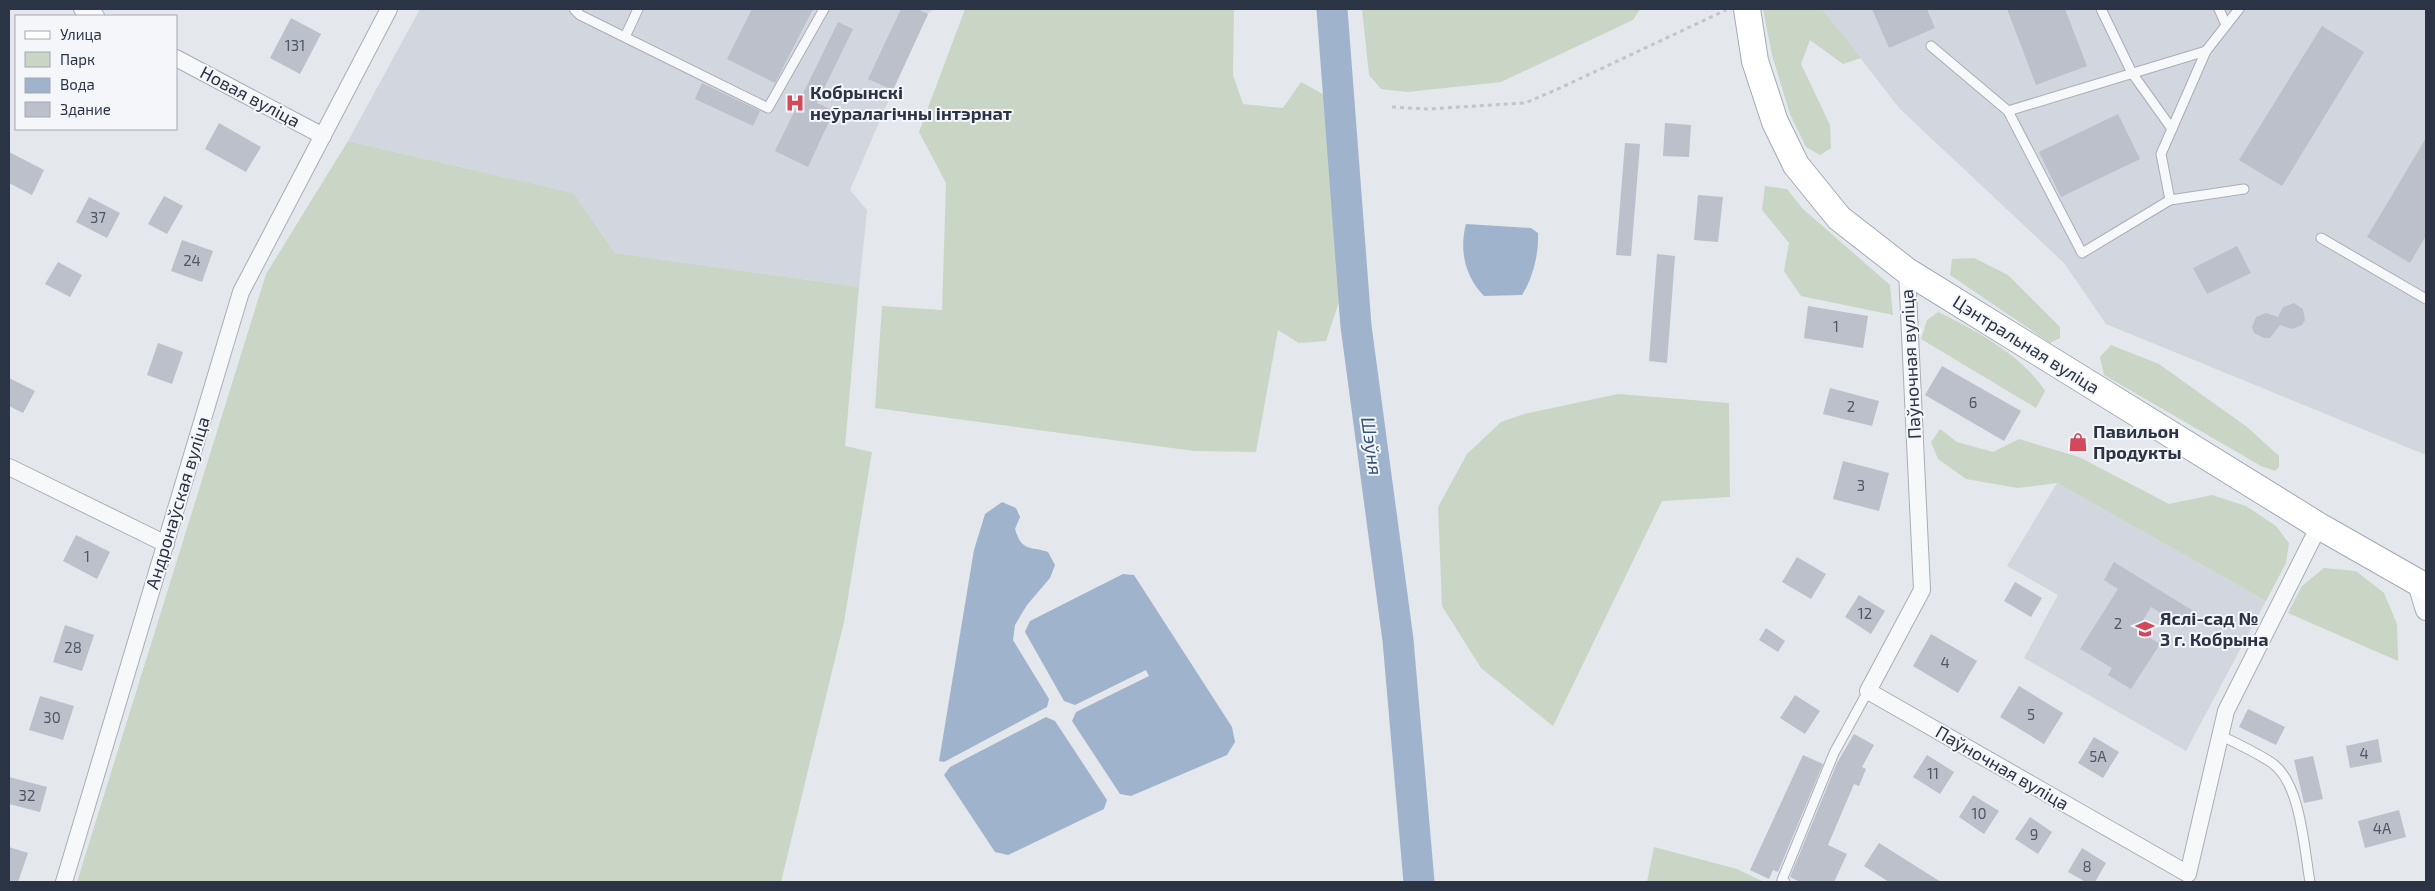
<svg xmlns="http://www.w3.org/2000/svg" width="2435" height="891" font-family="'Exo 2',sans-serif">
<rect width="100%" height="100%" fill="#e4e7ec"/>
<g fill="#d2d6de">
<polygon points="420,9 934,9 928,14 893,90 850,190 867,210 859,287 615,253 572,193 348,141"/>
<polygon points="1822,9 2426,9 2426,455 2106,324 2064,263 1900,109"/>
<polygon points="2057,483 2266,601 2186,751 2024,658 2058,595 2007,566"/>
</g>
<g fill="#c9d6c5">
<polygon points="965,9 1234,9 1233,75 1243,104 1283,108 1301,82 1328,97 1339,302 1326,341 1299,343 1278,330 1256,452 1194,451 875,408 882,306 942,310 946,183 919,132"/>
<polygon points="1362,9 1640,9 1633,20 1501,82 1407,92 1381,89 1369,75"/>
<polygon points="1763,9 1822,9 1861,58 1843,64 1810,40 1801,64 1830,125 1831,148 1820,155 1806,147 1790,114 1772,55"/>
<polygon points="348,141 573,193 615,253 859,287 845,446 872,452 844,622 781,882 77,882 266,274"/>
<polygon points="1765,186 1787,189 1803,209 1890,285 1893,315 1801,296 1784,271 1789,243 1762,210"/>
<polygon points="1974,258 2008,275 2060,327 2060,338 2050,343 1950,275 1952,259"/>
<path d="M 1938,312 C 1974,329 2024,357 2045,391 L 2036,408 L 1921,339 L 1927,320 Z"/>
<polygon points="2111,345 2159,364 2247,427 2279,456 2279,467 2275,471 2261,466 2104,375 2100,357"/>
<polygon points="1618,394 1729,403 1730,497 1662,501 1553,726 1481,668 1442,606 1438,507 1467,454 1501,422 1524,414"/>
<polygon points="1940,429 1957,442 1993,452 2019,439 2079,457 2169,504 2212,495 2246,506 2276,526 2289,543 2286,563 2266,601 2057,483 2018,488 1966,479 1938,459 1931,442"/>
<polygon points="2324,568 2356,571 2384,593 2397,624 2398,661 2288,613 2302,586"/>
<polygon points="1654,847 1737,869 1764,882 1647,882"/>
</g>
<g fill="#9fb4cc">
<path d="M 1466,224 L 1531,228 L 1538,233 C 1539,253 1533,278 1522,295 L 1484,296 C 1465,277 1459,250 1466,224 Z"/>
<path d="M 1002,502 L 1016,508 L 1020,517 L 1015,529 C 1022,552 1029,546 1048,552 L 1055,565 L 1050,578 L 1027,605 L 1015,625 L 1013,640 L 1049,699 L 1047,707 L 944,762 L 939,761 L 974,550 L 985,514 Z"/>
<polygon points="1123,574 1134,575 1232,727 1235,742 1227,755 1131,796 1120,794 1072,721 1076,712 1149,676 1146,670 1075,705 1064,701 1025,632 1030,621"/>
<polygon points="1046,717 1055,721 1107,800 1104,809 1008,855 995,852 944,775 950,767"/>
</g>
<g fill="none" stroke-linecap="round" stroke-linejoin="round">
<polyline stroke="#9fb4cc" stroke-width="31" points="1332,9 1356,326 1398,640 1419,882"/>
</g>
<g fill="#bbc0ca">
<polygon points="752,9 813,9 775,83 727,59"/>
<polygon points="901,9 917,9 928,14 893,90 868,79"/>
<polygon points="1872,9 1927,9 1935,28 1889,48"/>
<polygon points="2007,9 2065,9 2087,66 2036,85"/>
<polygon points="291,18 321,34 300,74 270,58"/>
<polygon points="838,22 853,29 817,103 834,111 808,167 775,151"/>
<polygon points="2322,26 2364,52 2282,186 2239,160"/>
<polygon points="702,83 760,111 753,126 695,99"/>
<polygon points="2118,114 2140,159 2061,197 2039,152"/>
<polygon points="219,123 261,147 246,172 205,149"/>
<polygon points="1665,123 1691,125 1689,157 1663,156"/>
<polygon points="2426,138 2426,236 2410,263 2367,237"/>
<polygon points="1625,143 1640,144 1631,256 1616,255"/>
<polygon points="9,152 44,170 32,195 9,183"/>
<polygon points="1698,195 1723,197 1718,242 1694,240"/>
<polygon points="164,196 183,206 167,234 148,224"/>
<polygon points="89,197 120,213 107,238 76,222"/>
<polygon points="182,240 213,251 202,282 171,271"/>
<polygon points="2237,246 2251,273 2207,294 2193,268"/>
<polygon points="1657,254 1675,256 1667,363 1649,361"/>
<polygon points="58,262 82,275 70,297 45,284"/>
<polygon points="2294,303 2303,309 2305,320 2302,325 2292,329 2280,325 2270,338 2264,338 2254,333 2252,327 2256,317 2266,313 2278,317 2283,307"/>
<polygon points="1808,306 1868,316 1863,348 1804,338"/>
<polygon points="158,343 183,352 172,384 147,375"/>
<polygon points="1942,366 2021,411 2004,441 1925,395"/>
<polygon points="9,378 35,391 23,413 9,406"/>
<polygon points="1830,388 1879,401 1872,426 1823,414"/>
<polygon points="1843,461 1889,473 1879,511 1833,499"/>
<polygon points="76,535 110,552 97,579 63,561"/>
<polygon points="1797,557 1826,574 1811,599 1782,582"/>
<polygon points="2114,562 2195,612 2185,628 2151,607 2137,630 2160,644 2131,689 2108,675 2112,668 2080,649 2118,589 2104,580"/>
<polygon points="2015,582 2042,598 2031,617 2004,601"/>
<polygon points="1859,595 1885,611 1871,634 1845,617"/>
<polygon points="65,625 94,635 82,671 53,662"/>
<polygon points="1766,628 1785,641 1778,652 1759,640"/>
<polygon points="1931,634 1977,661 1958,693 1913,666"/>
<polygon points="2019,686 2063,713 2044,744 2000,717"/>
<polygon points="1795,695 1820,711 1805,734 1780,718"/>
<polygon points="40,696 74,706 63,740 29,730"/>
<polygon points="2248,709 2285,727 2276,745 2239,727"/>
<polygon points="1854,734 1874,745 1862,767 1866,769 1859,786 1854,784 1828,845 1847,854 1834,882 1800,882 1790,877 1837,763"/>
<polygon points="2094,737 2119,752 2103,778 2078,763"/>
<polygon points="2378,739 2382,762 2350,768 2346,746"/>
<polygon points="1803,755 1823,764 1778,872 1773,870 1769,879 1750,870"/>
<polygon points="1927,755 1954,772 1940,794 1913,777"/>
<polygon points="2313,756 2323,799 2304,803 2294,760"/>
<polygon points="9,777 47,787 40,812 9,804"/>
<polygon points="1973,795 1999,811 1984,834 1959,817"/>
<polygon points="2399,810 2406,837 2365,848 2358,821"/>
<polygon points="2030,817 2052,832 2038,854 2015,839"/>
<polygon points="1879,843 1941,882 1889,882 1864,866"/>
<polygon points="9,847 28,853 18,882 9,882"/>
<polygon points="2082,848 2106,863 2095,882 2086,882 2068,872"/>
</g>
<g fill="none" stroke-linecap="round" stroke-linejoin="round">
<g stroke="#a9aeb7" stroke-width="11">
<g id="service">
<polyline points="574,9 580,15 768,108 824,9"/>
<polyline points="2101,9 2132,73 2172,129"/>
<polyline points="2219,9 2226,25"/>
<polyline points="625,37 638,9"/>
<polyline points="1931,46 2008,111 2082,253 2170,200 2161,154 2206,51 2239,9"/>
<polyline points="2008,111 2206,51"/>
<polyline points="2170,200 2244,189"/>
<polyline points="2321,238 2426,299"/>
<path d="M 2220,735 C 2237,744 2256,752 2272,763 C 2301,783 2304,849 2310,882"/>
<polyline points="1785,882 1782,880 1834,753 1868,691"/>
</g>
</g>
<g stroke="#a9aeb7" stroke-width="18">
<g id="minor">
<polyline points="82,9 96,16"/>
<polyline points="176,58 323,136"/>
<polyline points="1907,271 1922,590 1868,691 2188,874 2226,711 2319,526"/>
<polyline points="9,467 166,544"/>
<polyline points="64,882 241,292 389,9"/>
</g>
</g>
<g stroke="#a9aeb7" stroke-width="22">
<polyline id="tertiary" points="2418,584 2426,610"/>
</g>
<g stroke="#a3abb8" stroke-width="28">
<polyline id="primary" points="1747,9 1755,61 1775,122 1796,165 1839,218 1907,271 2319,526 2426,587"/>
</g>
<polyline stroke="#c2c5cb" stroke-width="3" stroke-dasharray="4 4" stroke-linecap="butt" points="1392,107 1427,109 1525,103 1558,89 1726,10"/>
<use href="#service" stroke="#f7f8fa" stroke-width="9"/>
<use href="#minor" stroke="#f7f8fa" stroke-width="16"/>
<use href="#tertiary" stroke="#f7f8fa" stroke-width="20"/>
<use href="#primary" stroke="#fff" stroke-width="26"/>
</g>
<defs>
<g id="hospital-bare" transform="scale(1.5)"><path d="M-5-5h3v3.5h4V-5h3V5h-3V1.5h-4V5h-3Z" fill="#d1495b" stroke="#f4f6f9" stroke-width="2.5" paint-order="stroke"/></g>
<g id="shop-bare" transform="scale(1.5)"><path d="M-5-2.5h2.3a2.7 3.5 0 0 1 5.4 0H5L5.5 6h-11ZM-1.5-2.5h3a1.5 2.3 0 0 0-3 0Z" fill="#d1495b" stroke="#f4f6f9" stroke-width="2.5" paint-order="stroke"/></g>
<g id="school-bare" transform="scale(1.5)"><path d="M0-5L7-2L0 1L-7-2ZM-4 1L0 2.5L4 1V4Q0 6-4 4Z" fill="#d1495b" stroke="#f4f6f9" stroke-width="2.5" paint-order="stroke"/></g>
</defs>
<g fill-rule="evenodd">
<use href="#hospital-bare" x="795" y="103"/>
<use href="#shop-bare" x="2078" y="442"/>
<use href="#school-bare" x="2145" y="629"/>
</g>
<g text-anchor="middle" stroke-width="4" stroke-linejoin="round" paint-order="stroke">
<g font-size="15" fill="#4f5766">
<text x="295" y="51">131</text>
<text x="98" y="223">37</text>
<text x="192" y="266">24</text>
<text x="1836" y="332">1</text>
<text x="1973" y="408">6</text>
<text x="1851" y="412">2</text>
<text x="1861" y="491">3</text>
<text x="87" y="562">1</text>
<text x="1865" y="619">12</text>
<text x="2118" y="629">2</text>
<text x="73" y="653">28</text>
<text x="1945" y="668">4</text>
<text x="2031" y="720">5</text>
<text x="52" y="723">30</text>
<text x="2364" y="759">4</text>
<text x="2098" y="762">5А</text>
<text x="1933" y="779">11</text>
<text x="27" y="801">32</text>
<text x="1979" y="819">10</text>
<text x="2382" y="834">4А</text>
<text x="2034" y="840">9</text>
<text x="2087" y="872">8</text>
</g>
<g font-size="18" font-weight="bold" fill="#2b3445" stroke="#f4f6f9" text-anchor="start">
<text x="810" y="99">Кобрынскі<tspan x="810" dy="21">неўралагічны інтэрнат</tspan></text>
<text x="2093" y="438">Павильон<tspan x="2093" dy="21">Продукты</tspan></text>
<text x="2160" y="625">Яслі-сад №<tspan x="2160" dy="21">3 г. Кобрына</tspan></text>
</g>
<g font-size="18" fill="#2b3445" stroke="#f4f6f9">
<text transform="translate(250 97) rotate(28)" y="6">Новая вуліца</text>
<text transform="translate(2026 345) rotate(32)" y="6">Цэнтральная вуліца</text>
<text transform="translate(1911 364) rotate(-93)" y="6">Паўночная вуліца</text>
<text transform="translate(178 503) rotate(-73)" y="6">Андронаўская вуліца</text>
<text transform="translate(2002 768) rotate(30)" y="6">Паўночная вуліца</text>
</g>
<g font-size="19" font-style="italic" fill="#34527a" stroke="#f4f6f9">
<text transform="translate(1372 446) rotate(82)" y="7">Шэўня</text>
</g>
</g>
<rect width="2435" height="891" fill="none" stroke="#2b3445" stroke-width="20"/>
<rect x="15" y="15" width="162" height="115" fill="#f4f6f9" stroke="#a4a8b1"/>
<rect x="25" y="31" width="25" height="8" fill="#ffffff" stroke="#a4a8b1"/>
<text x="60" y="40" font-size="15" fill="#2b3445">Улица</text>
<rect x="25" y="52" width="25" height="15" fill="#c9d6c5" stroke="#a4a8b1"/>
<text x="60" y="65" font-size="15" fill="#2b3445">Парк</text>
<rect x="25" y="78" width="25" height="15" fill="#9fb4cc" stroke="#a4a8b1"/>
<text x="60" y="90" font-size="15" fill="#2b3445">Вода</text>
<rect x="25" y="102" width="25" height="15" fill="#bbc0ca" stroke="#a4a8b1"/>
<text x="60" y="115" font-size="15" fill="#2b3445">Здание</text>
</svg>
